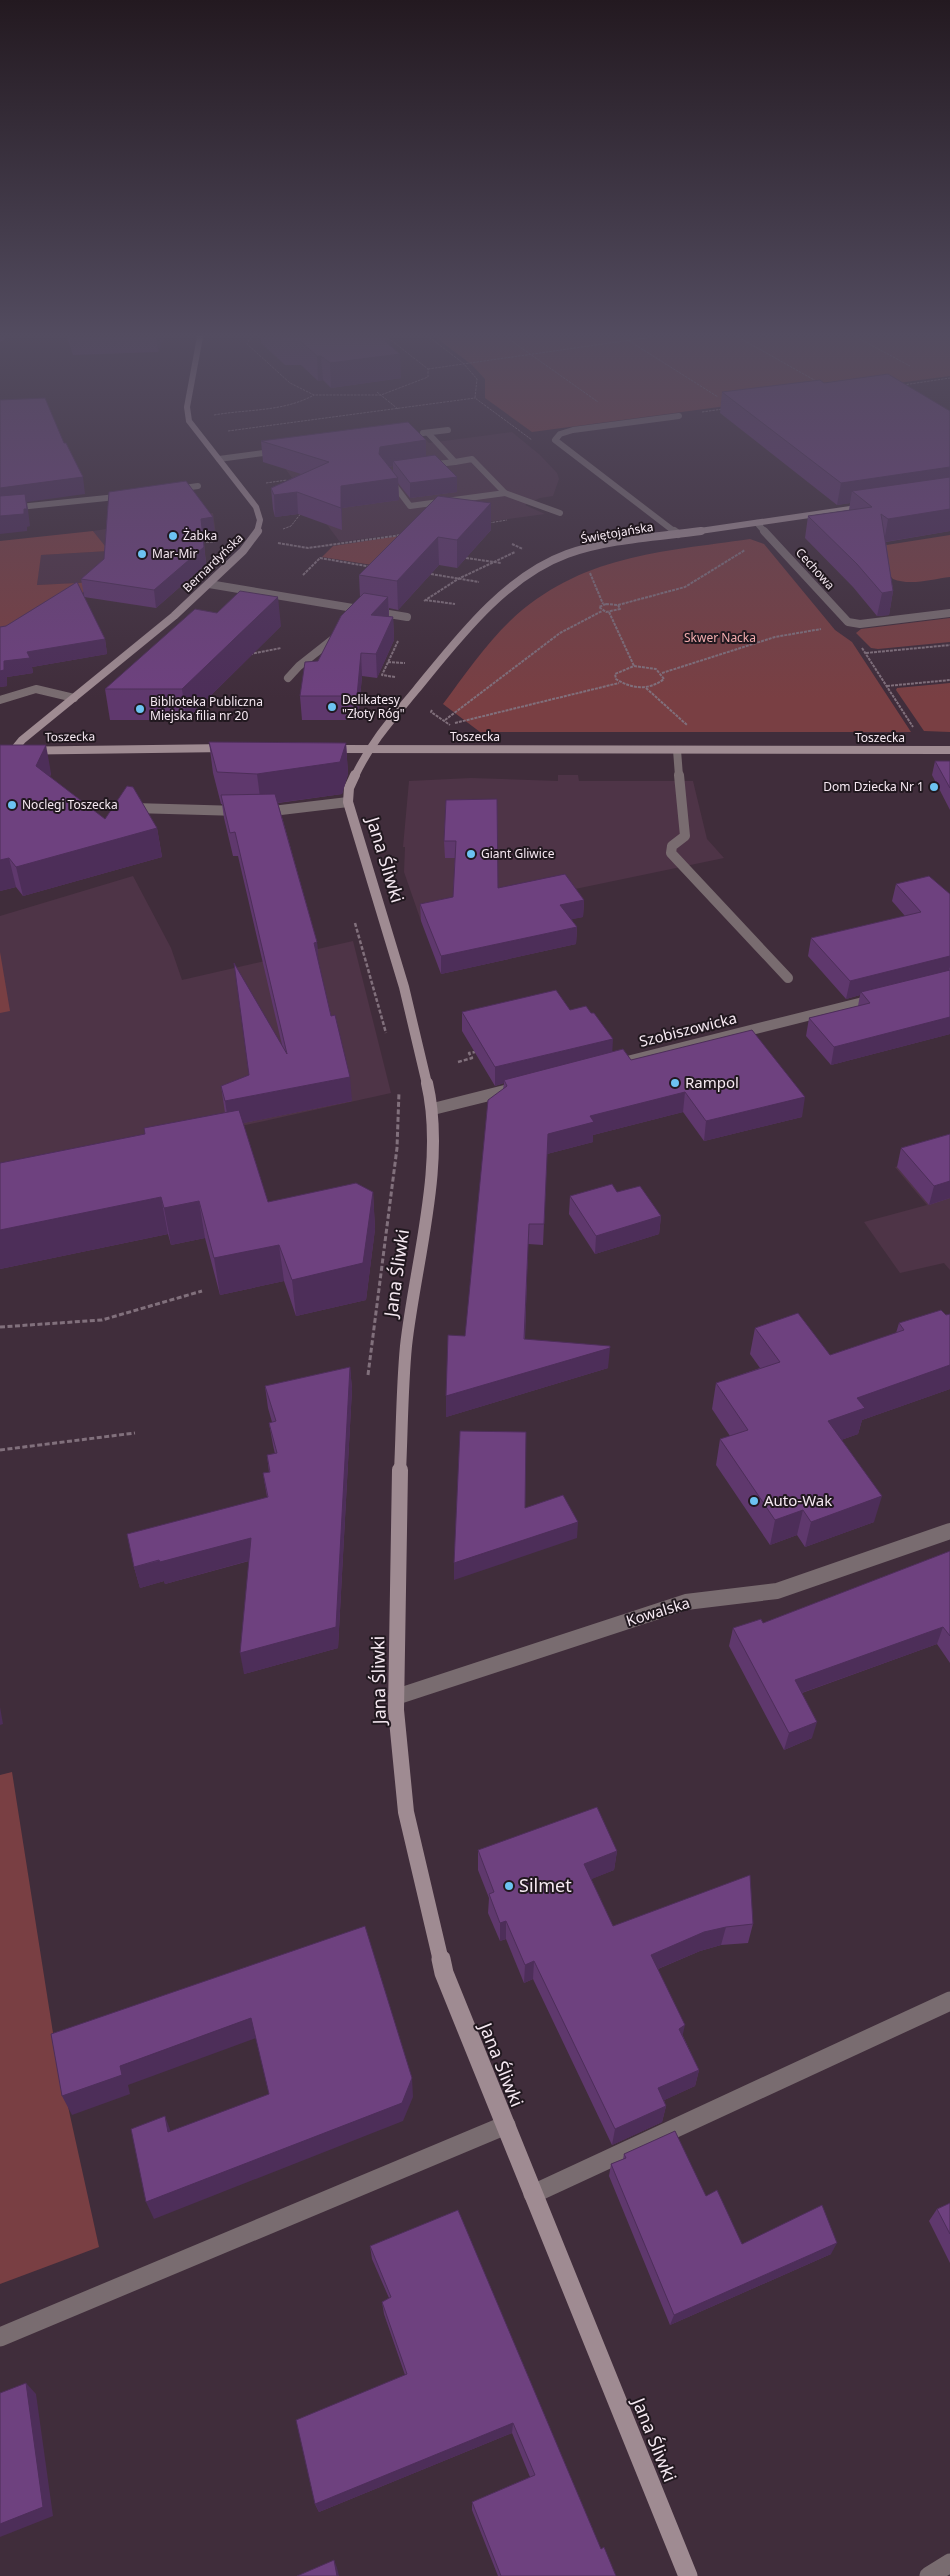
<svg xmlns="http://www.w3.org/2000/svg" width="950" height="2576" font-family="'Noto Sans',sans-serif">
<rect width="100%" height="100%" fill="#402d3b"/>
<g fill="#4e3447">
<polygon points="512,432 540,455 557,473 559,479 553,496 540,498 525,505 545,514 340,542 278,459 426,440 429,443"/>
<polygon points="213,513 216,534 204,539 206,563 182,586 149,581 37,585 40,555 108,551 93,531"/>
<polygon points="558,775 578,775 579,781 693,781 707,839 724,858 421,921 404,872 405,847 403,847 409,781 471,778 558,781"/>
<polygon points="133,876 171,948 182,980 353,941 391,1093 0,1179 0,916"/>
<polygon points="950,1151 950,1270 944,1263 900,1273 864,1222 927,1205 895,1167"/>
</g>
<g fill="#793f43">
<polygon points="435,337 950,337 950,376 532,432 485,398 485,379 472,365"/>
<polygon points="93,531 109,551 41,555 37,585 98,582 47,617 0,640 0,541"/>
<path d="M 950,535 L 950,577 C 933,579 910,586 893,579 L 870,553 L 874,547 Z"/>
<polygon points="398,536 372,565 322,557 333,546"/>
<path d="M 750,539 L 764,544 L 835,630 L 852,642 L 911,732 L 480,732 L 443,704 C 464,676 485,645 510,621 C 580,555 661,552 750,539 Z"/>
<polygon points="950,618 950,642 878,649 871,648 856,633 861,629"/>
<polygon points="950,683 950,732 924,731 896,690 897,688"/>
<polygon points="0,952 10,1011 0,1013"/>
<polygon points="12,1772 56,2052 99,2247 0,2284 0,1775"/>
</g>
<g fill="none" stroke-linecap="round" stroke-linejoin="round">
<g stroke="#81707c" stroke-width="1" stroke-dasharray="2.5 1" stroke-linecap="butt">
<polyline points="251,337 247,344 290,383 314,395 381,395 428,377 428,369 387,337"/>
<polyline points="429,337 463,363 477,379 475,398 532,440"/>
<polyline points="506,337 598,402"/>
<polyline points="623,337 718,397"/>
<polyline points="738,337 816,381"/>
<polyline points="856,337 910,366"/>
<polyline points="428,369 652,337"/>
<polyline points="903,385 950,378"/>
<polyline points="377,392 398,409"/>
<polyline points="702,412 723,409"/>
<path d="M 214,415 C 248,409 283,412 314,395"/>
<polyline points="228,431 475,398"/>
<polyline points="266,483 287,480"/>
<polyline points="489,523 507,520"/>
<polyline points="283,529 291,526 302,512"/>
</g>
<g stroke="#81707c" stroke-width="2" stroke-dasharray="3 1" stroke-linecap="butt">
<polyline points="206,542 218,541"/>
<polyline points="278,543 308,548 401,535"/>
<polyline points="512,544 523,549"/>
<polyline points="466,558 501,563"/>
<polyline points="590,573 603,604"/>
<polyline points="431,574 479,582"/>
<polyline points="303,575 320,558 372,567"/>
<polyline points="425,600 455,604"/>
<polyline points="424,601 458,579 515,552"/>
<polygon points="606,604 618,605 620,609 606,612 599,607"/>
<polyline points="618,605 685,587 745,550"/>
<polyline points="609,612 634,666"/>
<polyline points="862,648 913,727"/>
<polyline points="866,653 950,645"/>
<polyline points="250,654 281,648"/>
<polyline points="388,662 405,663"/>
<path d="M 634,666 L 656,669 L 664,679 C 648,691 632,689 616,679 L 615,674 Z"/>
<polyline points="662,673 775,637 821,629"/>
<polyline points="395,677 382,675 398,641"/>
<polyline points="887,686 950,680"/>
<polyline points="646,688 687,725"/>
<polyline points="432,710 431,712 450,725"/>
<polyline points="445,720 560,633 602,611"/>
<polyline points="455,723 619,683"/>
</g>
<g stroke="#81707c" stroke-width="2.5" stroke-dasharray="4 2" stroke-linecap="butt">
<polyline points="355,923 386,1033"/>
<polyline points="458,1062 472,1058 469,1053 475,1052"/>
</g>
<g stroke="#81707c" stroke-width="3" stroke-dasharray="5 2.5" stroke-linecap="butt">
<polyline points="0,1327 102,1320 202,1291"/>
<polyline points="368,1375 397,1148 399,1092"/>
<polyline points="0,1450 135,1433"/>
</g>
<g stroke="#796c70" stroke-width="6">
<polyline points="423,433 448,430"/>
<polyline points="428,433 455,462 428,465"/>
<polyline points="219,459 279,451"/>
<polyline points="389,478 410,506 505,493 472,459 455,462"/>
<polyline points="176,489 198,486"/>
<polyline points="505,493 560,513"/>
<polyline points="0,509 126,496"/>
</g>
<g stroke="#796c70" stroke-width="8">
<polyline points="209,584 407,617"/>
<polyline points="288,678 299,666 337,636"/>
<polyline points="0,700 36,689 74,698"/>
<polyline points="677,750 679,776"/>
</g>
<g stroke="#796c70" stroke-width="10">
<polyline points="679,775 685,836 672,846 671,853 788,978"/>
<polyline points="134,808 239,811"/>
<polyline points="264,812 348,802"/>
</g>
<g stroke="#796c70" stroke-width="19">
<polyline points="533,2194 950,2001"/>
<polyline points="0,2337 506,2125"/>
</g>
<g stroke="#796c70" stroke-width="6">
<polyline points="757,523 765,532"/>
<polyline points="675,532 555,440 560,434 573,430 679,416"/>
</g>
<g stroke="#796c70" stroke-width="8">
<polyline points="674,531 678,534"/>
<polyline points="764,531 848,622 860,624 950,613"/>
</g>
<polyline stroke="#796c70" stroke-width="10" points="615,1064 875,999"/>
<polyline stroke="#796c70" stroke-width="12" points="433,1109 513,1089"/>
<polyline stroke="#796c70" stroke-width="16" points="396,1697 686,1602 777,1591 950,1531"/>
<polyline stroke="#796c70" stroke-width="19" points="929,2576 950,2563"/>
<g stroke="#9f8b92" stroke-width="6">
<polyline points="200,337 187,407 189,421 256,507 260,520 257,532"/>
<polyline points="693,532 864,507"/>
</g>
<g stroke="#9f8b92" stroke-width="8">
<polyline points="330,749 950,750"/>
<polyline points="0,751 228,748"/>
<polyline points="13,751 22,740 174,616 243,551 258,531"/>
<path d="M 355,776 C 371,742 392,719 416,690 C 457,640 504,577 567,554 C 609,539 657,537 701,531"/>
</g>
<polyline stroke="#9f8b92" stroke-width="10" points="355,775 349,788 348,802 404,987 427,1084"/>
<path stroke="#9f8b92" stroke-width="12" d="M 400,1472 C 402,1430 402,1388 406,1346 C 415,1264 446,1163 427,1083"/>
<polyline stroke="#9f8b92" stroke-width="16" points="400,1470 396,1710 406,1812 441,1961"/>
<polyline stroke="#9f8b92" stroke-width="19" points="441,1959 444,1973 688,2576"/>
</g>
<g fill="#5f386d" fill-rule="evenodd">
<polygon points="0,337 6,337 3,341 0,341"/>
<polygon points="67,337 164,337 158,352 73,355"/>
<polygon points="261,337 388,337 391,340 391,346 401,378 331,388 323,380 318,381 301,365 285,365 261,343"/>
<polygon points="824,383 950,411 950,531 886,542 893,591 889,615 877,616 853,587 805,538 808,516 849,510 850,503 837,505 720,413 722,392"/>
<path d="M 261,441 L 426,456 L 457,492 L 410,498 L 398,483 L 399,500 L 342,508 L 342,530 L 298,514 L 275,517 L 273,509 L 271,488 L 301,474 L 263,462 ZM 393,466 L 393,471 L 389,467 Z"/>
<polygon points="109,492 215,534 203,536 206,564 156,608 84,597 105,639 107,654 32,667 33,673 7,677 7,686 0,687 6,626 84,596 81,579 104,559"/>
<polygon points="491,503 491,530 457,568 439,565 398,610 389,608 389,616 393,617 394,640 377,678 362,676 358,720 302,720 300,696 318,661 360,597 359,575"/>
<polygon points="281,626 186,720 110,720 105,689"/>
<polygon points="209,742 346,743 348,774 342,794 278,803 317,942 318,962 352,1101 243,1123 268,1202 373,1192 375,1229 366,1300 296,1316 284,1281 220,1295 205,1238 171,1245 168,1234 0,1269 0,1163 145,1134 225,1113 221,1086 249,1075 282,1045 238,856 233,856 224,818 222,804 221,804 213,773"/>
<polygon points="0,745 51,773 50,777 105,819 157,828 162,857 23,896 16,887 0,891"/>
<polygon points="935,761 950,761 950,810 932,775"/>
<polygon points="446,800 498,888 584,900 583,917 571,919 577,927 576,944 441,974 421,921 420,904 453,897 455,858 445,858 444,841"/>
<polygon points="896,884 950,894 950,1034 831,1065 806,1036 809,1018 858,1006 860,995 846,999 808,956 811,938 905,916 892,901"/>
<polygon points="570,1010 612,1052 631,1060 802,1117 704,1141 683,1112 593,1135 593,1142 547,1154 543,1245 528,1244 525,1339 608,1368 446,1417 465,1336 503,1089 504,1083 495,1086 462,1031 462,1012"/>
<polygon points="950,1134 950,1198 929,1205 897,1167 901,1148"/>
<polygon points="617,1192 661,1216 659,1234 595,1254 569,1214 570,1196"/>
<polygon points="950,1314 950,1389 862,1420 858,1434 841,1440 874,1522 805,1547 797,1535 770,1545 716,1465 720,1439 730,1436 712,1409 716,1383 760,1368 750,1354 755,1328 830,1355 896,1333 899,1323"/>
<polygon points="350,1367 352,1389 338,1648 244,1674 249,1561 165,1584 164,1581 140,1588 134,1567 267,1497 263,1473 269,1472 267,1455 275,1454 273,1445 269,1423 272,1422 268,1408 265,1386"/>
<polygon points="950,1551 950,1663 937,1644 802,1693 812,1738 784,1750 729,1646 733,1628 763,1623"/>
<polygon points="478,1850 617,1851 614,1870 591,1879 613,1926 753,1924 748,1943 721,1945 700,1951 658,1969 683,2036 699,2070 695,2086 664,2100 666,2106 662,2122 612,2145 533,1979 524,1983 506,1939 500,1941 488,1913 489,1898 478,1870"/>
<polygon points="624,2154 706,2196 742,2244 831,2254 670,2325 609,2176 611,2164 623,2159"/>
<polygon points="950,2203 950,2263 929,2221 937,2209"/>
<polygon points="458,2210 601,2549 616,2576 498,2576 472,2510 472,2502 530,2477 512,2433 319,2512 315,2504 405,2375 384,2314 382,2302 389,2298 372,2259 370,2246"/>
</g>
<g fill="#4d2e59">
<polygon points="156,337 164,337 158,352"/>
<polygon points="391,340 392,355 400,354 401,378 331,388 330,363 385,341"/>
<polygon points="317,356 321,356 323,380 318,381"/>
<polygon points="426,440 426,461 393,461 393,466 381,468 379,454 380,447"/>
<polygon points="950,467 950,484 852,491 850,503 837,505 841,483"/>
<polygon points="83,477 85,494 27,502 30,526 27,527 27,531 0,534 0,488"/>
<polygon points="457,477 457,492 410,498 410,483"/>
<polygon points="398,478 399,500 342,508 342,530 341,508 341,486"/>
<polygon points="297,492 298,514 275,517 274,495"/>
<polygon points="491,503 491,530 457,568 457,540"/>
<polygon points="950,509 950,531 884,542 888,519"/>
<polygon points="213,517 215,534 203,536 206,564 156,608 154,590 201,519"/>
<polygon points="438,537 439,565 398,610 397,581"/>
<polygon points="893,591 889,615 877,616 882,593"/>
<polygon points="278,597 281,626 186,720 182,689"/>
<polygon points="388,597 389,620 371,615"/>
<polygon points="393,617 394,640 377,678 376,654"/>
<polygon points="105,639 107,654 32,667 33,673 7,677 7,686 0,687 0,671 4,661 27,652"/>
<polygon points="361,653 362,676 358,720 357,696"/>
<polygon points="346,743 348,774 342,794 261,805 257,774"/>
<polygon points="46,745 51,773 42,795 36,766"/>
<polygon points="157,828 162,857 23,896 16,867"/>
<polygon points="9,858 16,887 0,891 0,860"/>
<polygon points="584,900 583,917 560,922 560,905"/>
<polygon points="577,927 576,944 441,974 441,956"/>
<polygon points="317,942 319,967 314,943"/>
<polygon points="950,956 950,967 948,973 861,992 860,995 846,999 850,981"/>
<polygon points="950,1017 950,1034 831,1065 834,1047"/>
<polygon points="613,1039 612,1057 504,1080 504,1083 495,1086 495,1067"/>
<polygon points="350,1077 352,1101 229,1126 225,1101"/>
<polygon points="685,1092 683,1112 593,1135 593,1142 547,1154 548,1134 590,1116"/>
<polygon points="805,1097 802,1117 704,1141 706,1121"/>
<polygon points="950,1181 950,1198 929,1205 934,1186"/>
<polygon points="373,1192 375,1229 366,1300 296,1316 292,1280"/>
<polygon points="161,1197 168,1234 0,1269 0,1230"/>
<polygon points="199,1201 205,1238 171,1245 164,1208"/>
<polygon points="661,1216 659,1234 595,1254 596,1236"/>
<polygon points="279,1245 284,1281 220,1295 214,1258"/>
<polygon points="610,1348 608,1368 446,1417 446,1396"/>
<polygon points="950,1365 950,1389 862,1420 858,1434 821,1447 828,1421 857,1398"/>
<polygon points="350,1367 352,1389 338,1648 244,1674 240,1653"/>
<polygon points="882,1496 874,1522 805,1547 811,1522"/>
<polygon points="803,1510 797,1535 770,1545 775,1520"/>
<polygon points="578,1522 577,1538 454,1580 454,1563"/>
<polygon points="251,1538 255,1559 165,1584 164,1581 140,1588 134,1567"/>
<polygon points="943,1627 937,1644 790,1697 795,1680"/>
<polygon points="0,1707 3,1724 0,1725"/>
<polygon points="817,1722 812,1738 784,1750 789,1733"/>
<polygon points="617,1851 614,1870 582,1883 584,1864"/>
<polygon points="506,1921 506,1939 500,1941 500,1923"/>
<polygon points="726,1927 721,1945 700,1951 648,1973 651,1955 704,1932"/>
<polygon points="534,1961 533,1979 524,1983 525,1965"/>
<polygon points="251,2018 256,2038 128,2085 130,2094 72,2115 62,2096 120,2066"/>
<polygon points="685,2025 681,2042 679,2029"/>
<polygon points="699,2070 695,2086 654,2105 658,2088"/>
<polygon points="412,2078 413,2097 403,2121 154,2219 146,2202"/>
<polygon points="666,2106 662,2122 612,2145 615,2129"/>
<polygon points="165,2116 172,2135 168,2132"/>
<polygon points="837,2243 831,2254 670,2325 674,2315"/>
<polygon points="26,2383 36,2394 53,2516 0,2537 0,2524"/>
<polygon points="513,2423 512,2433 319,2512 315,2504"/>
<polygon points="334,2560 337,2568 339,2576 337,2576"/>
</g>
<g fill="#6e417f" stroke="#4d2e59">
<polygon points="279,337 388,337 391,340 385,341 400,354 330,363 321,356 317,356 300,341 283,341"/>
<polygon points="888,374 950,411 950,467 841,483 722,392 820,380 824,383"/>
<polygon points="45,398 64,443 66,443 83,477 0,488 0,400"/>
<polygon points="408,422 426,440 380,447 379,454 398,478 341,486 341,508 297,492 274,495 271,488 329,462 261,441"/>
<polygon points="435,455 457,477 410,483 393,461"/>
<polygon points="950,477 950,509 888,519 881,514 893,591 882,593 857,564 808,516 872,507 852,491"/>
<polygon points="186,481 213,517 201,519 204,547 154,590 81,579 104,559 109,492"/>
<polygon points="25,494 27,509 24,509 24,514 0,516 0,496"/>
<polygon points="438,496 491,503 457,540 438,537 397,581 359,575"/>
<polygon points="77,582 105,639 27,652 30,658 4,661 4,670 0,671 0,627 6,626"/>
<polygon points="240,591 278,597 182,689 105,689 195,609 217,613"/>
<polygon points="364,593 388,597 371,615 393,617 376,654 361,653 357,696 300,696 305,662 318,661 341,616"/>
<polygon points="209,742 346,743 340,762 257,774 217,772"/>
<polygon points="0,745 46,745 36,766 105,819 127,786 133,787 157,828 16,867 9,858 0,860"/>
<polygon points="935,761 950,761 950,788"/>
<polygon points="275,794 317,942 314,943 331,1016 335,1015 350,1077 225,1101 221,1086 249,1075 234,963 287,1054 235,832 230,833 221,795"/>
<polygon points="497,799 498,888 565,874 584,900 560,905 577,927 441,956 420,904 453,897 456,841 444,841 446,800"/>
<polygon points="929,876 950,894 950,956 850,981 811,938 921,912 896,884"/>
<polygon points="950,970 950,1017 834,1047 809,1018 870,1003 861,992"/>
<polygon points="556,990 570,1010 586,1006 591,1013 594,1013 613,1039 495,1067 462,1012"/>
<polygon points="752,1030 805,1097 706,1121 685,1092 590,1116 594,1122 548,1134 544,1224 529,1224 524,1339 610,1346 610,1348 446,1396 448,1335 465,1336 488,1100 507,1086 504,1080 623,1049 631,1060"/>
<polygon points="239,1110 268,1202 356,1183 373,1192 363,1263 292,1280 279,1245 214,1258 199,1201 164,1208 161,1197 0,1230 0,1163 145,1134 144,1128"/>
<polygon points="950,1134 950,1181 934,1186 901,1148"/>
<polygon points="612,1184 617,1192 640,1186 661,1216 596,1236 570,1196"/>
<polygon points="941,1310 946,1315 950,1314 950,1365 857,1398 865,1408 828,1421 882,1496 811,1522 803,1510 775,1520 720,1439 748,1430 716,1383 780,1362 755,1328 798,1313 830,1355 904,1330 899,1323"/>
<polygon points="350,1367 336,1627 240,1653 251,1538 160,1562 159,1560 134,1567 127,1534 268,1497 263,1473 270,1472 267,1455 277,1453 269,1423 276,1421 265,1386"/>
<polygon points="460,1431 526,1432 525,1508 563,1495 578,1522 454,1563"/>
<polygon points="950,1551 950,1636 943,1627 795,1680 817,1722 789,1733 733,1628 761,1619 763,1623"/>
<polygon points="597,1807 617,1851 584,1864 613,1926 750,1875 753,1924 726,1927 704,1932 651,1955 685,2025 679,2029 699,2070 658,2088 666,2106 615,2129 534,1961 525,1965 506,1921 500,1923 489,1894 494,1892 478,1850"/>
<polygon points="365,1926 412,2078 402,2103 146,2202 131,2129 165,2116 168,2132 269,2094 251,2018 120,2066 122,2075 62,2096 51,2034"/>
<polygon points="675,2131 706,2196 717,2190 742,2244 822,2205 837,2243 674,2315 611,2164 626,2158 624,2154"/>
<polygon points="950,2203 950,2234 937,2209"/>
<polygon points="458,2210 601,2549 604,2547 616,2576 501,2576 472,2502 535,2475 513,2423 315,2504 296,2420 407,2374 382,2302 391,2297 370,2246"/>
<polygon points="26,2383 43,2507 0,2524 0,2393"/>
<polygon points="334,2560 337,2576 297,2576"/>
</g>
<linearGradient id="sky" x2="0" y2="1"><stop stop-color="#231920"/><stop offset="0.48" stop-color="#534c60"/><stop offset="1" stop-color="#534c60" stop-opacity="0"/></linearGradient>
<rect width="950" height="698" fill="url(#sky)"/>
<g fill="#6cc3f2" stroke="#21181f" stroke-width="2">
<circle cx="173" cy="536" r="5"/>
<circle cx="142" cy="554" r="5"/>
<circle cx="332" cy="707" r="5"/>
<circle cx="140" cy="709" r="5"/>
<circle cx="934" cy="787" r="5"/>
<circle cx="12" cy="805" r="5"/>
<circle cx="471" cy="854" r="5"/>
<circle cx="675" cy="1083" r="5"/>
<circle cx="754" cy="1501" r="5"/>
<circle cx="509" cy="1886" r="5"/>
</g>
<g text-anchor="middle" stroke-width="4" stroke-linejoin="round" paint-order="stroke">
<g font-size="12" fill="#f6e9f2" stroke="#21181f">
<text transform="translate(617 533) rotate(-10)" y="4">Świętojańska</text>
<text transform="translate(213 563) rotate(-44)" y="4">Bernardyńska</text>
<text transform="translate(815 569) rotate(48)" y="4">Cechowa</text>
<text transform="translate(70 737) rotate(-1)" y="4">Toszecka</text>
<text x="475" y="741">Toszecka</text>
<text x="880" y="742">Toszecka</text>
</g>
<g font-size="12" fill="#f6e9f2" stroke="#21181f" text-anchor="start">
<text x="183" y="540">Żabka</text>
<text x="152" y="558">Mar-Mir</text>
<text x="342" y="704">Delikatesy<tspan x="342" dy="14">"Złoty Róg"</tspan></text>
<text x="150" y="706">Biblioteka Publiczna<tspan x="150" dy="14">Miejska filia nr 20</tspan></text>
<text x="924" y="791" text-anchor="end">Dom Dziecka Nr 1</text>
<text x="22" y="809">Noclegi Toszecka</text>
<text x="481" y="858">Giant Gliwice</text>
</g>
<g font-size="12" fill="#f2acae" stroke="#21181f">
<text x="720" y="642">Skwer Nacka</text>
</g>
<g font-size="15" fill="#f6e9f2" stroke="#21181f">
<text transform="translate(688 1030) rotate(-14)" y="5">Szobiszowicka</text>
<text transform="translate(658 1612) rotate(-17)" y="5">Kowalska</text>
</g>
<g font-size="15" fill="#f6e9f2" stroke="#21181f" text-anchor="start">
<text x="685" y="1088">Rampol</text>
<text x="764" y="1506">Auto-Wak</text>
</g>
<g font-size="18" fill="#f6e9f2" stroke="#21181f">
<text transform="translate(385 860) rotate(73)" y="6">Jana Śliwki</text>
<text transform="translate(397 1273) rotate(-82)" y="6">Jana Śliwki</text>
<text transform="translate(379 1680) rotate(-91)" y="6">Jana Śliwki</text>
<text transform="translate(501 2065) rotate(68)" y="6">Jana Śliwki</text>
<text transform="translate(654 2440) rotate(68)" y="6">Jana Śliwki</text>
</g>
<g font-size="18" fill="#f6e9f2" stroke="#21181f" text-anchor="start">
<text x="519" y="1892">Silmet</text>
</g>
</g>
</svg>
